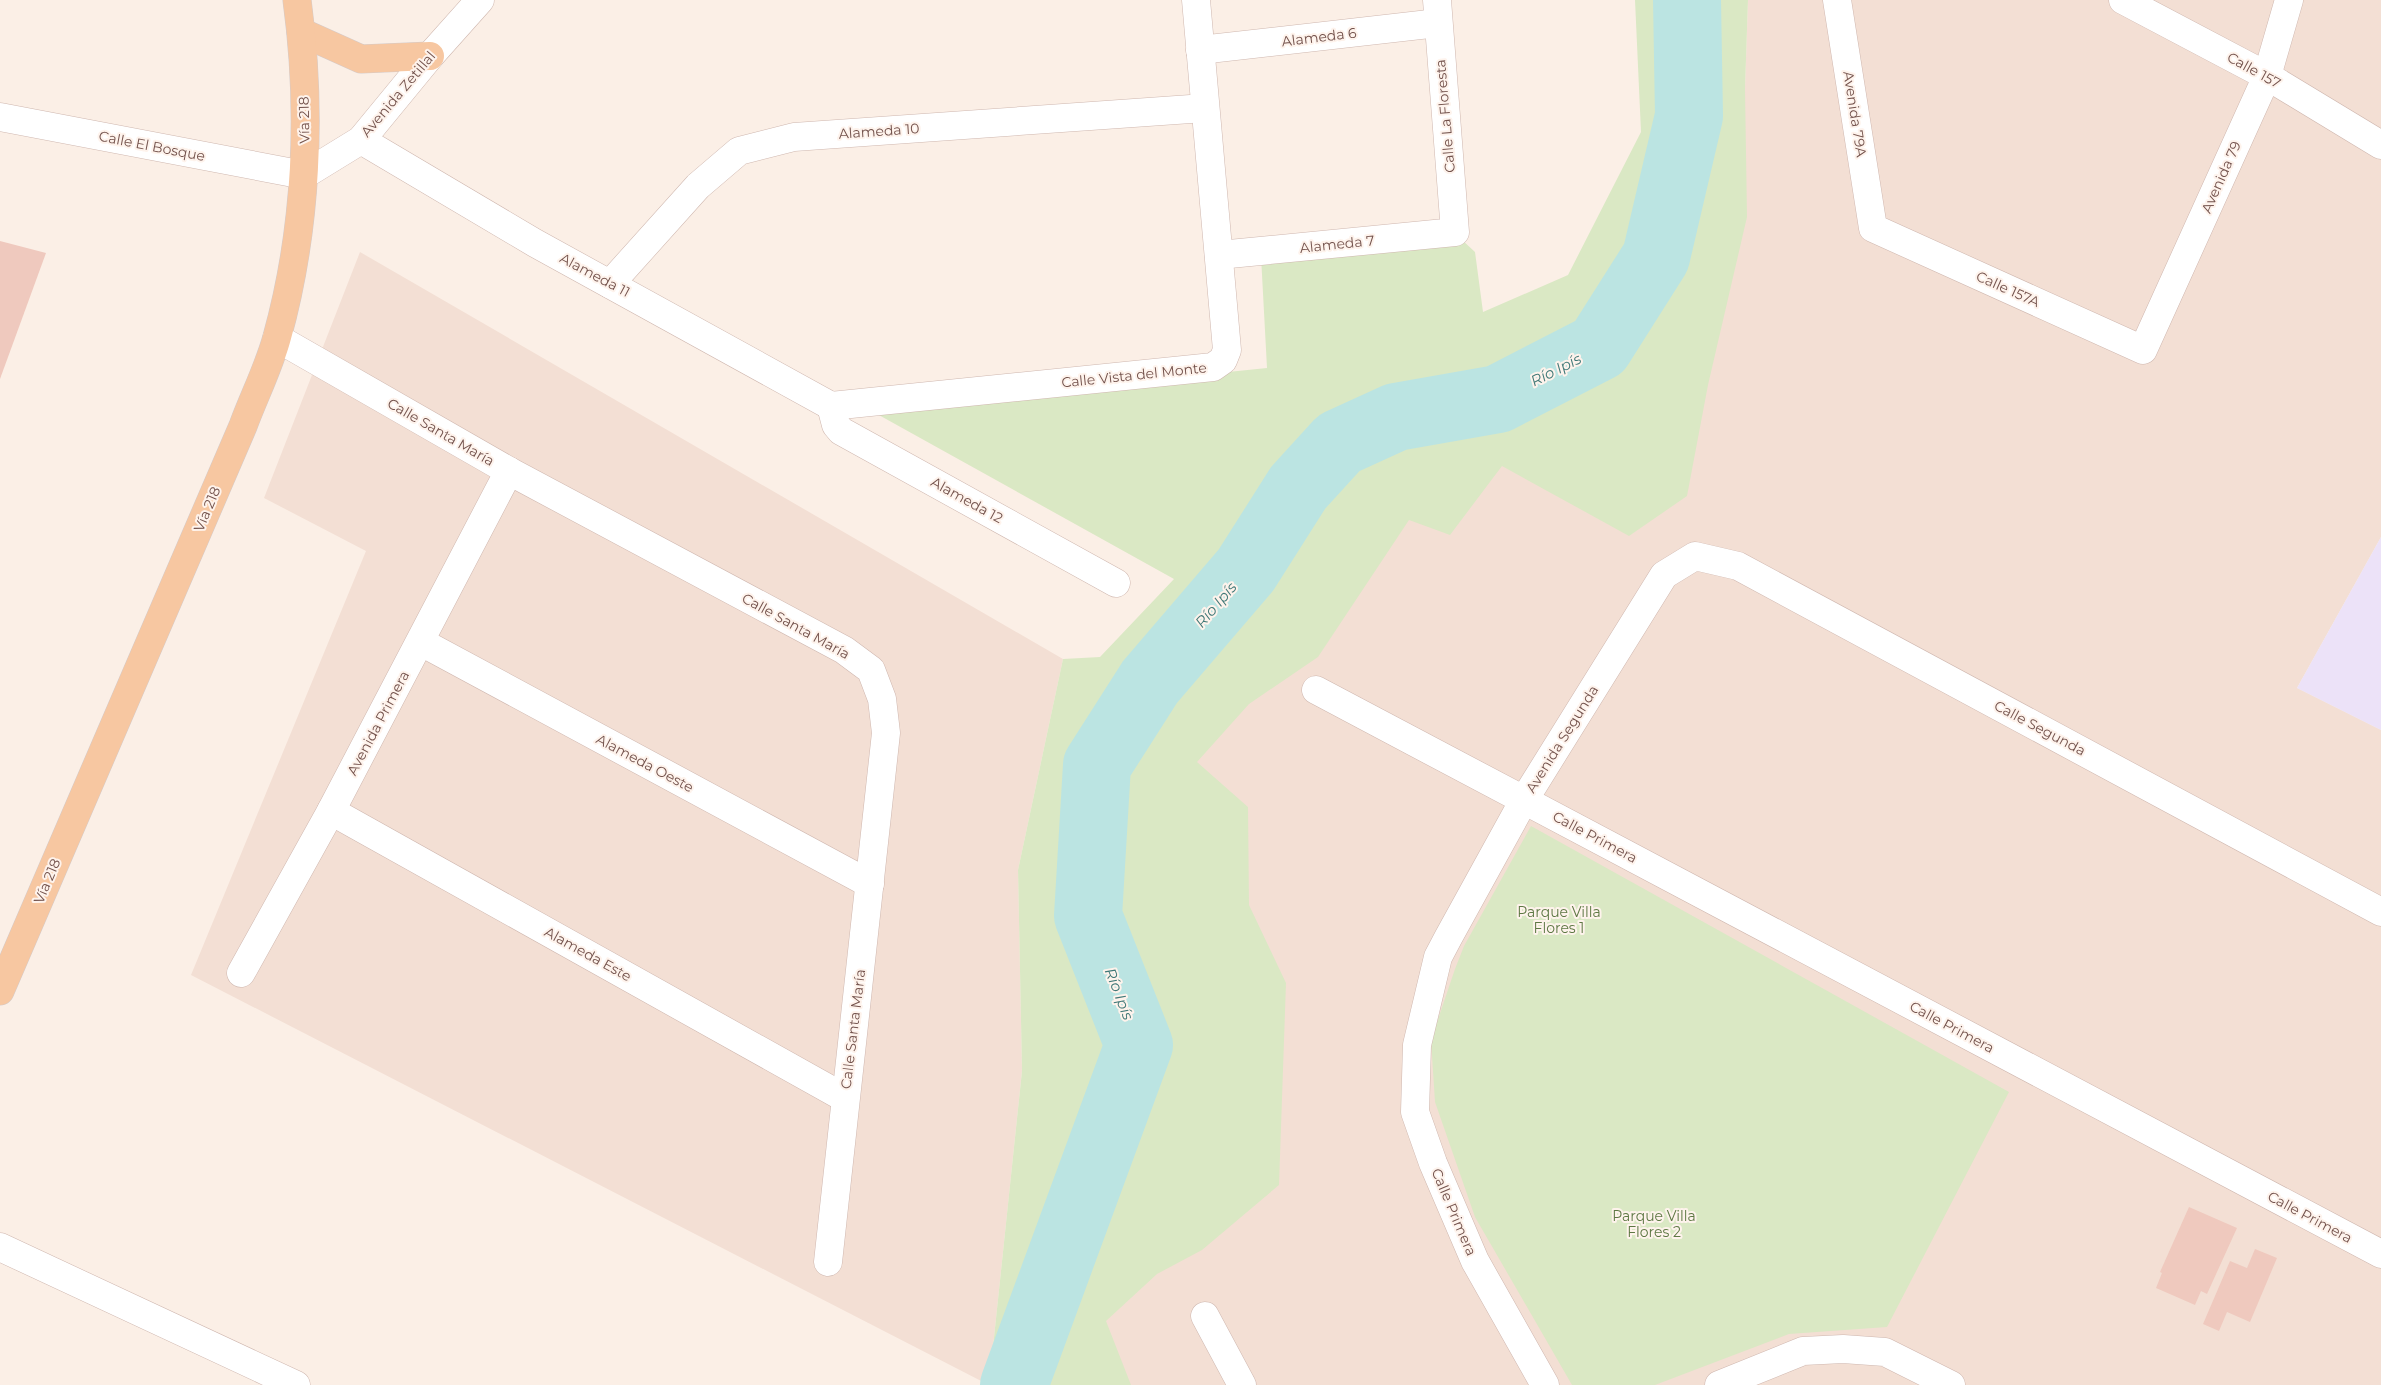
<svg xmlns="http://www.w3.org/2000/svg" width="2381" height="1385" font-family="Montserrat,sans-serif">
<rect width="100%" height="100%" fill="#fbefe6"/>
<g fill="#f3dfd4">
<polygon points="1748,0 2381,0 2381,537 2297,688 2381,730 2381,1385 1030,1385 1148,777 1411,462 1745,89"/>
<polygon points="360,252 1063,659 1018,870 1022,1071 989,1385 191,975 366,551 264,498"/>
</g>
<polygon fill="#ece2f8" points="2381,537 2381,730 2297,688"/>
<g fill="#dae8c4">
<polygon points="1635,0 1748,0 1745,89 1747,217 1708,385 1687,496 1629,536 1502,466 1450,535 1409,520 1318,657 1249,704 1197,762 1248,807 1249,905 1286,983 1279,1185 1202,1250 1157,1274 1106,1321 1131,1385 989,1385 1022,1071 1018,870 1063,659 1100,657 1174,579 868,409 1267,368 1261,256 1461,239 1475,252 1483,312 1568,275 1641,132"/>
<polygon points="1531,826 2009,1092 1887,1327 1789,1334 1655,1385 1572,1385 1475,1217 1435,1102 1431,1040 1455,969 1464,946"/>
</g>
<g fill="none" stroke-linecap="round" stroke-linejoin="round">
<polyline stroke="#bbe4e2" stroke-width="68" points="1014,1385 1139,1045 1088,916 1097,765 1150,682 1246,570 1298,488 1339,443 1396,417 1498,399 1599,347 1656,257 1689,116 1687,0"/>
</g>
<g fill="#efc9be">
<polygon points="0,241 46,253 0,379"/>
<polygon points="2189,1207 2237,1228 2207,1294 2201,1291 2195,1305 2156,1288 2162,1273 2160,1272"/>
<polygon points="2255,1249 2277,1258 2250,1322 2227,1312 2219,1331 2203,1324 2230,1261 2247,1268"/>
</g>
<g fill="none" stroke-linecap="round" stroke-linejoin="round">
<g stroke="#cfb7af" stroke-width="29">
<g id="minor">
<polyline points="1837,0 1873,228 2143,350 2267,76 2289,0"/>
<polyline points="2123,0 2267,76 2381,145"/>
<polyline points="1200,50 1438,23"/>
<polyline points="0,117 304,175 361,140 430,56 480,0"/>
<polyline points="361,140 535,243 831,406"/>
<polyline points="1219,255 1455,232 1437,0"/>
<polyline points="610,284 698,186 739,151 794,137 1205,108"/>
<polyline points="277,338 509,471 844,650 871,670 882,699 886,733 828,1262"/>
<polyline points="831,406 1213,367 1223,360 1227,350 1196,0"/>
<polyline points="831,406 836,425 841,431 1116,583"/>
<polyline points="421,642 870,884"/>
<polyline points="1316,690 2381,1254"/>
<polyline points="331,811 845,1098"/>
<polyline points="241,973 331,811 509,471"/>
<polyline points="0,1247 296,1385"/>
<polyline points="1205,1316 1242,1385"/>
<polyline points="1545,1385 1475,1261 1433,1163 1415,1112 1417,1045 1438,957 1448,938 1524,800 1664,575 1695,556 1738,566 2381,912"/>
<polyline points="1719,1385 1803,1351 1843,1349 1885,1352 1951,1385"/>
</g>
</g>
<g stroke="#d5cbc9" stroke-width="29">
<g id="major">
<polyline points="301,32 361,59 430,56"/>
<path d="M 0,991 L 243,426 C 254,396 269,367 277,337 C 307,229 312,111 297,0"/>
</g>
</g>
<use href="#minor" stroke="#fff" stroke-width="28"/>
<use href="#major" stroke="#f7c7a1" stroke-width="28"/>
</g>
<g text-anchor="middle" stroke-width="4" stroke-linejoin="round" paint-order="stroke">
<g font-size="14" fill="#73524c" stroke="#fef3ec">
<text transform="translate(1319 37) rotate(-7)" y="5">Alameda 6</text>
<text transform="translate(2254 70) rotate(29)" y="5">Calle 157</text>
<text transform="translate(398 94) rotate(-50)" y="5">Avenida Zetillal</text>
<text transform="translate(1855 114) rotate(81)" y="5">Avenida 79A</text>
<text transform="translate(1445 116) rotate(-95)" y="5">Calle La Floresta</text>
<text transform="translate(304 120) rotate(-91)" y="5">Vía 218</text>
<text transform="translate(879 131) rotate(-4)" y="5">Alameda 10</text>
<text transform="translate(152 146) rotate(11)" y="5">Calle El Bosque</text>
<text transform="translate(2221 177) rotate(-66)" y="5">Avenida 79</text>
<text transform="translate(1337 244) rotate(-6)" y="5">Alameda 7</text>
<text transform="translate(595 275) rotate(28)" y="5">Alameda 11</text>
<text transform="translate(2008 289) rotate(24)" y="5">Calle 157A</text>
<text transform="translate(1134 375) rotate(-6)" y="5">Calle Vista del Monte</text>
<text transform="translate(441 432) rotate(30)" y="5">Calle Santa María</text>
<text transform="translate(967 500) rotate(29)" y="5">Alameda 12</text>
<text transform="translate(207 509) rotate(-67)" y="5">Vía 218</text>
<text transform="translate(796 626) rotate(29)" y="5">Calle Santa María</text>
<text transform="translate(378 723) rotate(-62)" y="5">Avenida Primera</text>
<text transform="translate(2040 728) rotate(28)" y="5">Calle Segunda</text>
<text transform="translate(1562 739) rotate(-58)" y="5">Avenida Segunda</text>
<text transform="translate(645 763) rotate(28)" y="5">Alameda Oeste</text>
<text transform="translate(1595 837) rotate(28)" y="5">Calle Primera</text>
<text transform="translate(47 881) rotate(-67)" y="5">Vía 218</text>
<text transform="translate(588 954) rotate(29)" y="5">Alameda Este</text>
<text transform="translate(1952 1027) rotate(28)" y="5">Calle Primera</text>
<text transform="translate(853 1029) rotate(-83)" y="5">Calle Santa María</text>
<text transform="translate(1454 1212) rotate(67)" y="5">Calle Primera</text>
<text transform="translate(2310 1217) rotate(28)" y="5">Calle Primera</text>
</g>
<g font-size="14" fill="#5e7844" stroke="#fef3ec">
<text x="1559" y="917">Parque Villa<tspan x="1559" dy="16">Flores 1</tspan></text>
<text x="1654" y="1221">Parque Villa<tspan x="1654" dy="16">Flores 2</tspan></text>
</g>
<g font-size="15" font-style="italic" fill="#407877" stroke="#fef3ec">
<text transform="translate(1556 370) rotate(-27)" y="5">Río Ipís</text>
<text transform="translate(1216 605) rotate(-49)" y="5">Río Ipís</text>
<text transform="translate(1119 994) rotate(69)" y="5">Río Ipís</text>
</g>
</g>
</svg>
